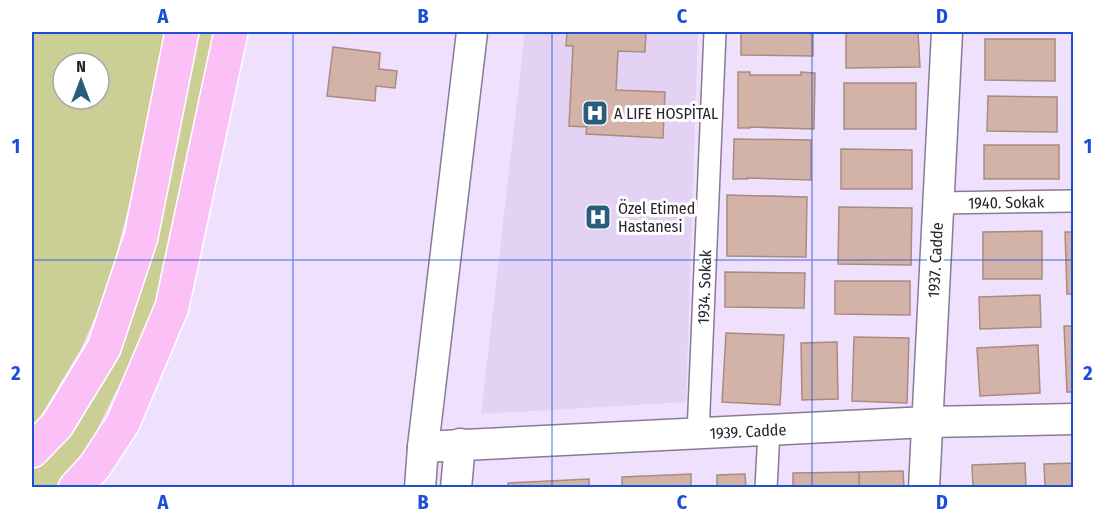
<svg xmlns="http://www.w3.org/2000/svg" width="1105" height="519" font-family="'Fira Sans Condensed',sans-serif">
<rect width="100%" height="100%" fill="#efe1fd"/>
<polygon fill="#e4d2f5" points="525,32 698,32 686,402 481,414"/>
<g fill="#cbcf96" fill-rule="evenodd">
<path d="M 32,32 L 168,32 L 141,158 L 108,287 L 82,347 L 42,414 L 32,426 ZM 63,63 L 99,63 L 99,99 L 63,99 Z"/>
<polygon points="189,32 220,32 157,309 84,456 58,487 32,487 32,458 106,352"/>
</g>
<g fill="#d3b3a7" stroke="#a98b7f" stroke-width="1.5">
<polygon points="567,32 646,32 645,52 618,51 616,90 665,92 663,138 586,134 587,127 569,126 573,46 566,46"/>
<polygon points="741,32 813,32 813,56 741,55"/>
<polygon points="846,32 918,32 920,67 846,68"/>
<polygon points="985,39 1055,39 1055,81 985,80"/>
<polygon points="333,47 380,53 379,69 397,71 395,88 376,86 375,101 327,96"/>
<polygon points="738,72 750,72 750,75 801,75 801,72 815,73 814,129 750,127 750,128 738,128"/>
<rect x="844" y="83" width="72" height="46"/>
<polygon points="988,96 1057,97 1057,132 987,131"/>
<polygon points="734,139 811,140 811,180 747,178 747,179 733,179"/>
<rect x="984" y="145" width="75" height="34"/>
<polygon points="841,149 912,150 912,189 841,189"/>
<polygon points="727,195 807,197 806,257 727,256"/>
<polygon points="839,207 912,208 911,265 838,264"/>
<polygon points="1042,231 1042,279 983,279 983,232"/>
<polygon points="1065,232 1074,232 1074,294 1067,294"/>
<polygon points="725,272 805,273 804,308 725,307"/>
<polygon points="835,281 910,281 910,315 835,314"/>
<polygon points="1040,295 1041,327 980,329 979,297"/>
<polygon points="1064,326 1074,326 1074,392 1067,392"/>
<polygon points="726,333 784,335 780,405 722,402"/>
<polygon points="854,337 909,338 907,403 852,401"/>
<polygon points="837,342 838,399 802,400 801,343"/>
<polygon points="1038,345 1040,393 980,396 977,348"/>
<polygon points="1025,463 1026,488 973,488 972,465"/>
<polygon points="1074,463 1074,488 1045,488 1044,464"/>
<polygon points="903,471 904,488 859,488 859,472"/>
<polygon points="859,472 859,488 793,488 793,473"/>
<polygon points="691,474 691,488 622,488 622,477"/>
<polygon points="745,474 746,488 717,488 717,475"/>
<polygon points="589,479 589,488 508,488 508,483"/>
</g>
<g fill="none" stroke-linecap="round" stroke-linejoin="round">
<g stroke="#887b94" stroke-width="24">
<g id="street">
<polyline points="938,203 1074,201"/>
<polyline points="698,434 715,32"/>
<polyline points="766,488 769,431"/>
</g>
</g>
<g stroke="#887b94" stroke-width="33">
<g id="secondary">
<polyline points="423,447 927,422 1074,419"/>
<polyline points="420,488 423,447 472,32"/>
<polyline points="456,488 460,444"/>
<polyline points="924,488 947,32"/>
</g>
</g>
<g stroke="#fff" stroke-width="36">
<g id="highway">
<polyline points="32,451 57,425 104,348 141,237 182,32"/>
<polyline points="75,488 95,466 123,423 172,307 231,32"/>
</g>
</g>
<use href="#street" stroke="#fff" stroke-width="21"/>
<use href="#secondary" stroke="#fff" stroke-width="30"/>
<use href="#highway" stroke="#fbc1f6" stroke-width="33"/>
</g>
<path fill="none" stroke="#1d4ed8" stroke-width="1.5" stroke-opacity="0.55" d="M 293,32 L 293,488M 552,32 L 552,488M 812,32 L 812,488M 32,260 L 1074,260"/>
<defs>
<g id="hospital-square" transform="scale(1.35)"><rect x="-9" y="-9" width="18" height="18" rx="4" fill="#295d79" stroke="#fff"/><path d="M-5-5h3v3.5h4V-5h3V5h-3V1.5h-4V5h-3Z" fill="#fff"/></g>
</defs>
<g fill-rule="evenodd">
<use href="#hospital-square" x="595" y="113"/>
<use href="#hospital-square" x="598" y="217"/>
</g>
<g text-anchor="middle" stroke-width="6" stroke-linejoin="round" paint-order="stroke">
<g font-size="16" fill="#28232d" stroke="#fff" text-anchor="start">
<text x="614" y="119">A LIFE HOSPİTAL</text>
<text x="618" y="214">Özel Etimed<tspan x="618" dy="18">Hastanesi</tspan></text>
</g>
<g font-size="16" fill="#28232d" stroke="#fff">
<text transform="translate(1006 202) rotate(-1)" y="6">1940. Sokak</text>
<text transform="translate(935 260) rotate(-87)" y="6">1937. Cadde</text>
<text transform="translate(704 287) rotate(-88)" y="6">1934. Sokak</text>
<text transform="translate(748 431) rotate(-3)" y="6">1939. Cadde</text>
</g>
</g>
<rect width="1105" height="519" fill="none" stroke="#ffffff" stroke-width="66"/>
<g transform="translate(81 81)"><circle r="28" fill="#ffffff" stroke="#a9a7ab" stroke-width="1.5"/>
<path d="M0-4.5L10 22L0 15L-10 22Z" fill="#295d79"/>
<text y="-9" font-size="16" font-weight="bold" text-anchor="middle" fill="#28232d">N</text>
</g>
<rect x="33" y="33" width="1039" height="453" fill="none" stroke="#1d4ed8" stroke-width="2"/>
<g font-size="20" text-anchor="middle" font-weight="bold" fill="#1d4ed8">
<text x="163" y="23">A</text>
<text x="423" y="23">B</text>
<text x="682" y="23">C</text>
<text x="942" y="23">D</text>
<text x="16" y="153">1</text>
<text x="1088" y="153">1</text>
<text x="16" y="380">2</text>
<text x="1088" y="380">2</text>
<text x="163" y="509">A</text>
<text x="423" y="509">B</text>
<text x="682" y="509">C</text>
<text x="942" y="509">D</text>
</g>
</svg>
